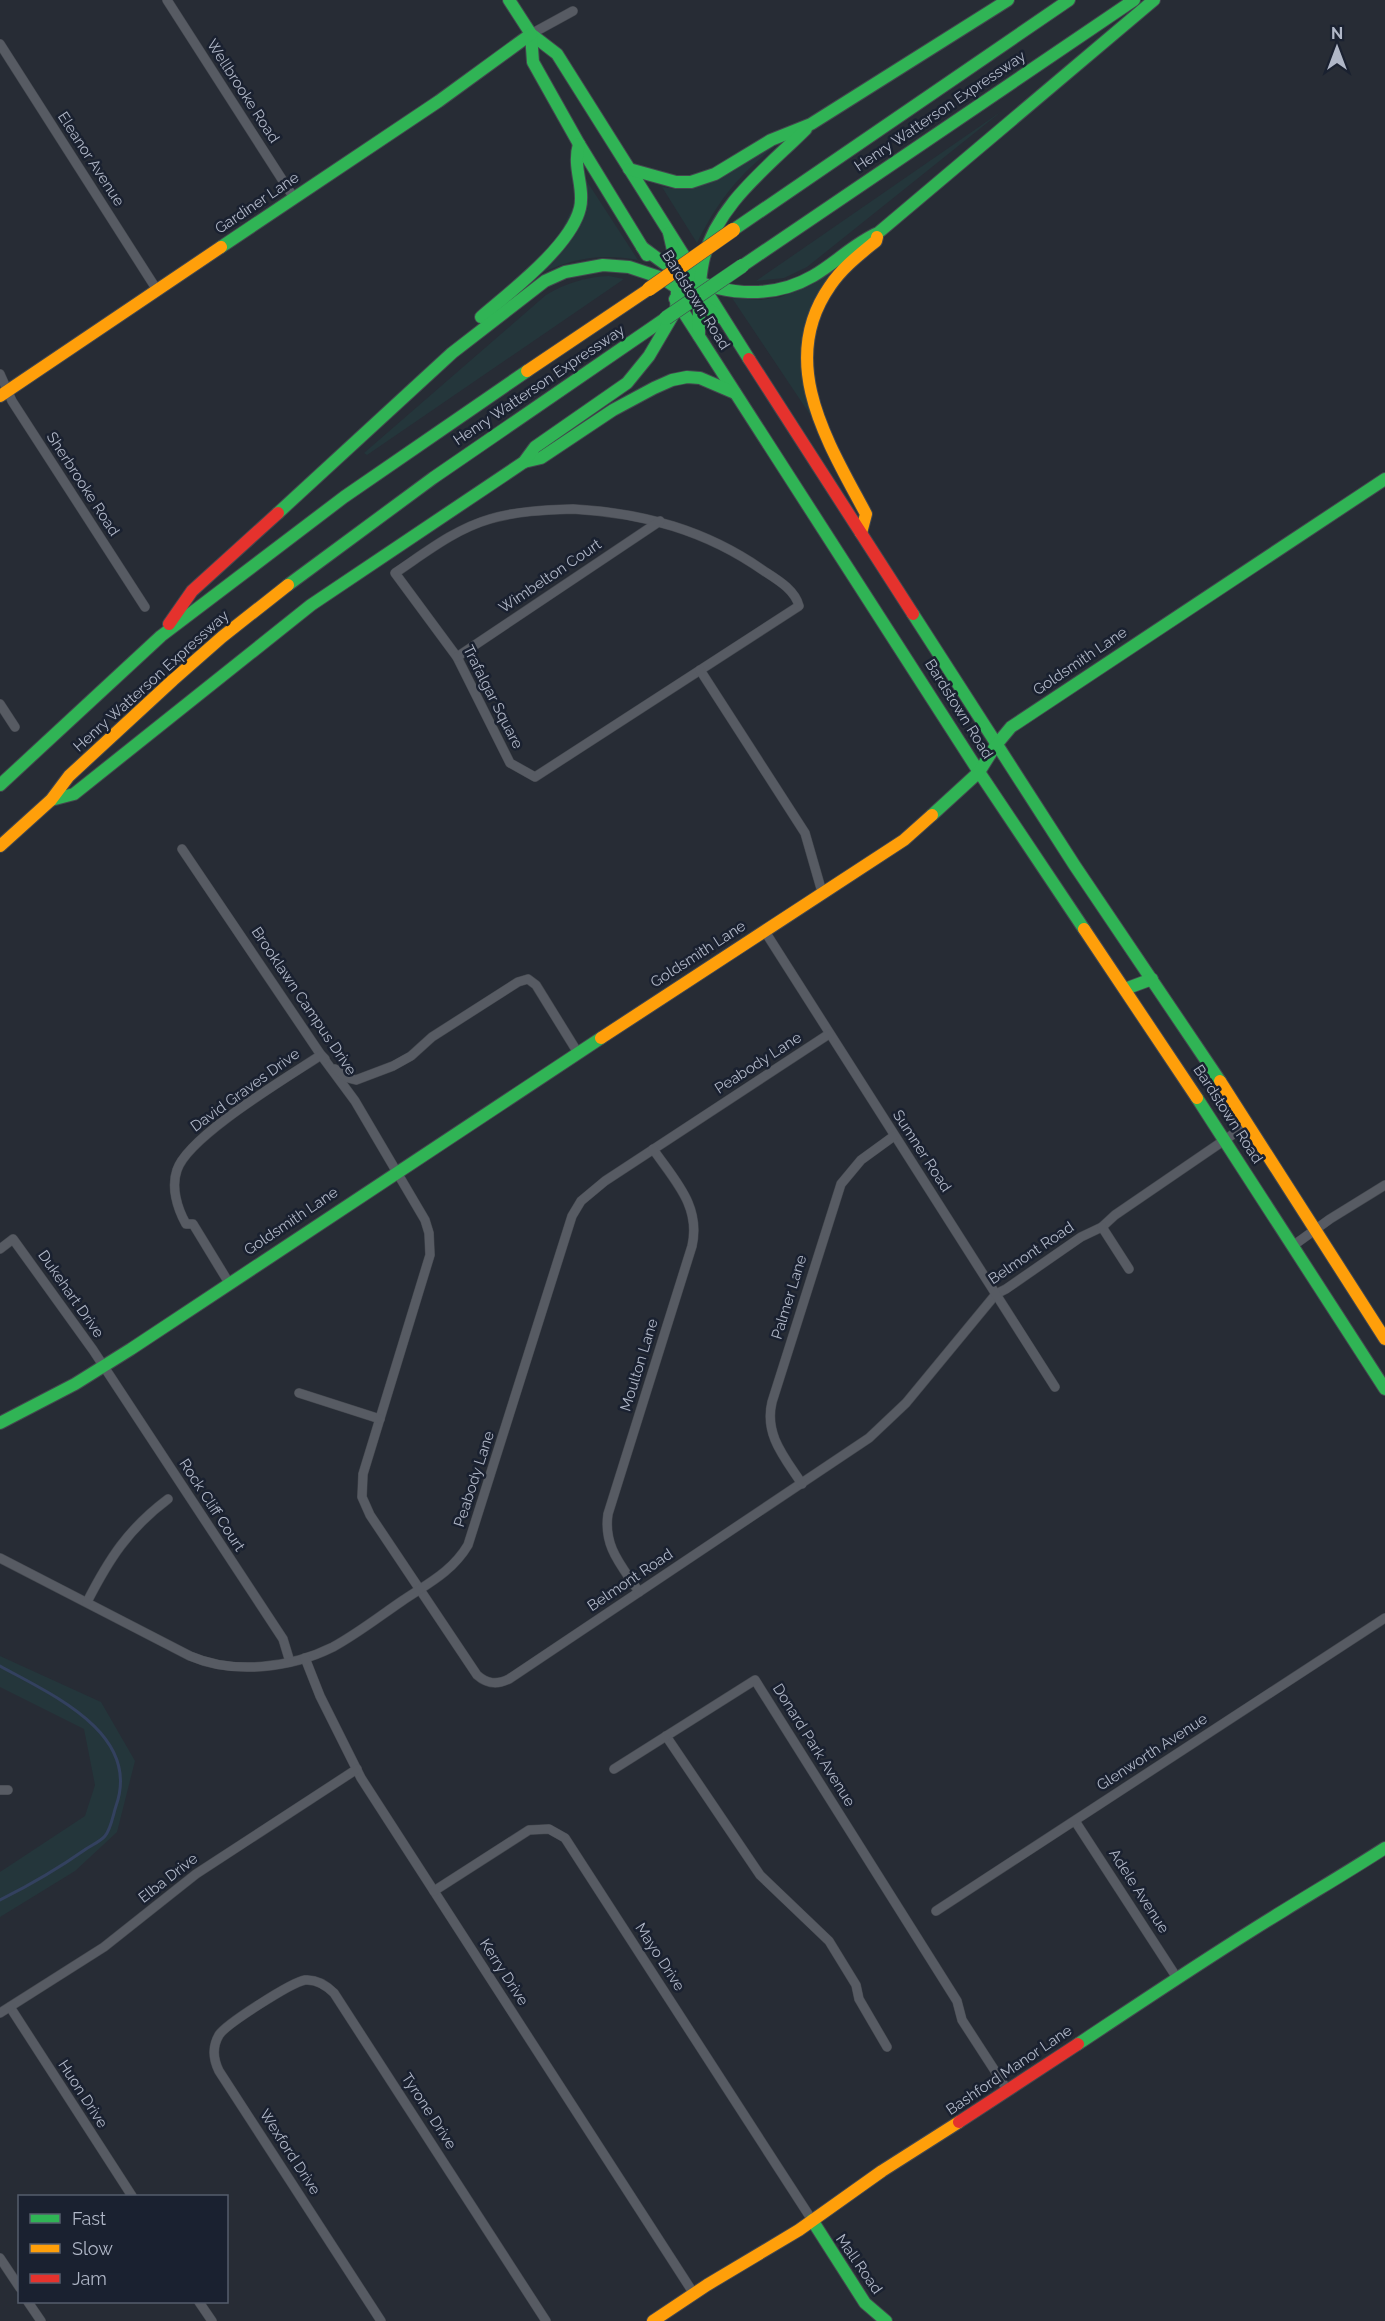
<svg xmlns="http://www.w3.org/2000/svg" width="1385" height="2321" font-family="Raleway,sans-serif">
<rect width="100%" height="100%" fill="#272c35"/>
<g fill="#24363b">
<polygon points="1002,111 807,267 784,278 756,281"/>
<path d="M 775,146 C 737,177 719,199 697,243 L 662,187 L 678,189 Z"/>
<path d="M 586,180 L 638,260 C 603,253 571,258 540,274 Z"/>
<polygon points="830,273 813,305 811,416 732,298 761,300 781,297"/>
<path d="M 609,276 L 624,279 L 367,455 L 364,453 L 546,295 C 566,283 586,277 609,276 Z"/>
<polygon points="0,1656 101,1702 135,1761 117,1832 75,1871 0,1917 0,1872 85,1816 95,1785 84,1729 0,1687"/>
</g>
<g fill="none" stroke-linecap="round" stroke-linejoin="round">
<path stroke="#33415f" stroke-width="3" d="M 0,1666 C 50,1694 142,1733 116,1806 C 113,1815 111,1829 105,1836 C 101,1841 92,1845 86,1849 C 59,1868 30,1885 0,1900"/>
<g stroke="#43474e" stroke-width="10">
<g id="street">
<polyline points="167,0 294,198"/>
<polyline points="531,34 573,11"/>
<polyline points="0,44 157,290"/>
<polyline points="0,374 12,401 145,607"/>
<path d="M 573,509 C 643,513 706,530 764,571 C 778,580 795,590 799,606 L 535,777 L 510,763 L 457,657 L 395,573 C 425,553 455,529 490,519 C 517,511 545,510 573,509 Z"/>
<polyline points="457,657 660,521"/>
<polyline points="700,670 805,833 822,892"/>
<polyline points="0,704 15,727"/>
<path d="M 182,849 L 321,1055 L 355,1101 L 425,1220 L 429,1233 L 430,1255 L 363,1474 L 362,1497 L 370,1515 L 477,1675 C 487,1684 497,1685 509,1679 L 869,1438 L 906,1403 L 996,1294 L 1006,1289 L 1081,1237 L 1102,1227 L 1115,1215 L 1248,1124"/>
<polyline points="764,930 1055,1387"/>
<polyline points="335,1069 348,1078 356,1080 393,1066 411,1056 432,1037 518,982 528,979 536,985 578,1053"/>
<polyline points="1102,1227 1129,1269"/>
<polyline points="1294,1245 1330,1219 1385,1185"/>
<polyline points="0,1249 13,1239 93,1350 283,1639 290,1662"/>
<path d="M 229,1283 L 193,1224 L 186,1224 C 177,1208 171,1187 177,1170 C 188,1136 288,1077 321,1055 L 325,1059"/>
<polyline points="299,1393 380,1419"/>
<path d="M 802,1484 C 785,1458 764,1435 772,1402 L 841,1184 L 861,1160 L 894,1136"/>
<path d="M 0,1558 L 190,1656 C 234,1675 291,1668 333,1647 C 357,1634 380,1616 402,1601 C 427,1584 452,1572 468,1545 L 572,1216 L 581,1201 L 605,1181 L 829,1034"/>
<path d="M 639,1592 C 622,1566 603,1547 608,1514 L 692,1246 C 701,1206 675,1181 653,1149"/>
<path d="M 87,1602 C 109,1559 128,1529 168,1499"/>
<polyline points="305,1658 320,1696 361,1778 694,2294"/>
<polyline points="666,1736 760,1875 829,1941 856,1985 859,1999 887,2047"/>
<polyline points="614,1769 755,1680 957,2001 962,2020 1008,2091"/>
<polyline points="0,1790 8,1790"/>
<polyline points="1075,1821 1177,1978"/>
<polyline points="434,1891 529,1830 549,1829 565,1838 812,2220"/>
<polyline points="936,1911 1385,1618"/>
<polyline points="10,2007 132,2196"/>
<polyline points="0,2013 104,1947 196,1874 357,1769"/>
<polyline points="0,2258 20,2288"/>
<polyline points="28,2302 41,2321"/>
<polyline points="199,2302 212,2321"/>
<path d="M 381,2321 L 219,2071 C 213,2059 212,2047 219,2035 C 226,2024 292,1982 305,1980 C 316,1979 326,1985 334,1993 L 546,2321"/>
</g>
</g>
<g stroke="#43474e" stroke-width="14">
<g id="fast">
<polyline points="509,0 531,34 557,54 749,359"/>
<polyline points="531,34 533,62 579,144 647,255"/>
<polyline points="629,169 676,182 691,182 715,174 771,140 811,124 1008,0"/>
<polyline points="733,230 1069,0"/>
<polyline points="221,247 439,101 531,34"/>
<path d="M 642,247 C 653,255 664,264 676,271 C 717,295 770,301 813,276 C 836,263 853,244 878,233 L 1154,0"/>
<polyline points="742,266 1134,0"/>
<polyline points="675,299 979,772 1084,929"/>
<path d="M 481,317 C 510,292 571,246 580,208 C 585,187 572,168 579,144"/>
<path d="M 699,336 C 699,312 698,286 703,262 C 715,206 767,168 806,129"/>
<polyline points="524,462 541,458 613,410 654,388 672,380 687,377 700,378 735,393"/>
<polyline points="278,513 452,353 545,281 565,272 603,265 629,267 662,278 722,318"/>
<polyline points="288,585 433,478 666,318"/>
<polyline points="913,614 1075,866 1220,1081"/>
<polyline points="0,785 161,636 344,497 527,371"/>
<polyline points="51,800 74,794 311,605 524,462 535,447 627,383 649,356 676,310 678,272 669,233"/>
<polyline points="932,815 979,772 996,745 1011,727 1385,479"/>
<polyline points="1125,989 1152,979"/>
<polyline points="1197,1098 1385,1389"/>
<polyline points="0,1423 75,1384 131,1349 601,1038"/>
<path d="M 1078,2044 C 1146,1999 1214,1953 1283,1911 C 1317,1890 1351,1870 1385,1848"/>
<polyline points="812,2220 865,2303 886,2321"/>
</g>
</g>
<g stroke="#43474e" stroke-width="14">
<g id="slow">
<polyline points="527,371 649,289"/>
<polyline points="0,396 221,247"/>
<path d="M 861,533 L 866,514 C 829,444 776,363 830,286 C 842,268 859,255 876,241 L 877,237"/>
<polyline points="0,846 51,800 69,776 173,680 222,637 288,585"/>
<polyline points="1084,929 1197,1098"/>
<polyline points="601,1038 904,840 932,815"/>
<polyline points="1220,1081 1385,1339"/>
<polyline points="653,2321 707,2285 799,2230 882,2171 959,2122"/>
</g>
</g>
<g stroke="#43474e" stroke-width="14">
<g id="jam">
<polyline points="749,359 913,614"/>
<polyline points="169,624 192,591 278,513"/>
<polyline points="959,2122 1078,2044"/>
</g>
</g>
<use href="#street" stroke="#575b63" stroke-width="9"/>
<use href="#fast" stroke="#30b455" stroke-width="12"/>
<use href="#slow" stroke="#ff9f0a" stroke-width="12"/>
<use href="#jam" stroke="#e5322d" stroke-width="12"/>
<g stroke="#444851" stroke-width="15" stroke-linecap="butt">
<polyline id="fast-bridge" points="666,318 742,266"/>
</g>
<g stroke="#444851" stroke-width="15" stroke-linecap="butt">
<polyline id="slow-bridge" points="649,289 733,230"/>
</g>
<use href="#fast-bridge" stroke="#30b455" stroke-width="14"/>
<use href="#slow-bridge" stroke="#ff9f0a" stroke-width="14"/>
</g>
<g text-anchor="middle" stroke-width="5" stroke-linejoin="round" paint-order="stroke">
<g font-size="15" fill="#b0b7c7" stroke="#1a2130">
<text transform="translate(243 91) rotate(57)" y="5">Wellbrooke Road</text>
<text transform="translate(940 111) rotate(-34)" y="5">Henry Watterson Expressway</text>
<text transform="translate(91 159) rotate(57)" y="5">Eleanor Avenue</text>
<text transform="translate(257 203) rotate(-34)" y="5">Gardiner Lane</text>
<text transform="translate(696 300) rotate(58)" y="5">Bardstown Road</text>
<text transform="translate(539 385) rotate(-34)" y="5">Henry Watterson Expressway</text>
<text transform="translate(83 484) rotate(57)" y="5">Sherbrooke Road</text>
<text transform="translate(550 576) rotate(-34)" y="5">Wimbelton Court</text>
<text transform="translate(1080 661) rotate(-34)" y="5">Goldsmith Lane</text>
<text transform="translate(151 681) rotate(-42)" y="5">Henry Watterson Expressway</text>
<text transform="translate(493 697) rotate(63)" y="5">Trafalgar Square</text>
<text transform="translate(959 709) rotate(58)" y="5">Bardstown Road</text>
<text transform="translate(698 954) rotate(-33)" y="5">Goldsmith Lane</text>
<text transform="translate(304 1001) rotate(56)" y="5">Brooklawn Campus Drive</text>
<text transform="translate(758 1063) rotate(-33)" y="5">Peabody Lane</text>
<text transform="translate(245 1090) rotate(-36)" y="5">David Graves Drive</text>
<text transform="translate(1228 1114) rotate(57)" y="5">Bardstown Road</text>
<text transform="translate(922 1151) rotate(57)" y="5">Sumner Road</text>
<text transform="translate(291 1221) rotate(-34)" y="5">Goldsmith Lane</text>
<text transform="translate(1031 1253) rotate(-34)" y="5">Belmont Road</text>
<text transform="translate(71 1294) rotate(55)" y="5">Dukehart Drive</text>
<text transform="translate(789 1297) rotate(-73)" y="5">Palmer Lane</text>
<text transform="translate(639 1365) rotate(-73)" y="5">Moulton Lane</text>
<text transform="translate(474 1479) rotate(-72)" y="5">Peabody Lane</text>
<text transform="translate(212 1505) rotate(57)" y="5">Rock Cliff Court</text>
<text transform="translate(630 1580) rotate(-34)" y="5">Belmont Road</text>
<text transform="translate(814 1745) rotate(58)" y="5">Donard Park Avenue</text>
<text transform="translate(1152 1752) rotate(-33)" y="5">Glenworth Avenue</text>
<text transform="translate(168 1878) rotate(-38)" y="5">Elba Drive</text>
<text transform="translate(1139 1891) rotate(57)" y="5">Adele Avenue</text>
<text transform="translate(660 1957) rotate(57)" y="5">Mayo Drive</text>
<text transform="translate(504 1972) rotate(57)" y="5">Kerry Drive</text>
<text transform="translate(1009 2070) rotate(-34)" y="5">Bashford Manor Lane</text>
<text transform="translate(83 2094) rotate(57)" y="5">Huon Drive</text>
<text transform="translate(429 2111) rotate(57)" y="5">Tyrone Drive</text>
<text transform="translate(290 2152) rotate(57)" y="5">Wexford Drive</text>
<text transform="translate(859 2264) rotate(55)" y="5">Mall Road</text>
</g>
</g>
<rect x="18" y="2195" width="210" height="108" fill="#1a2130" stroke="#565d6c" stroke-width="1.5"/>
<rect x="30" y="2214" width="30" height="9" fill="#30b455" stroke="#565d6c" stroke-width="1.5"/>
<text x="72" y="2225" font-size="18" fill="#b0b7c7">Fast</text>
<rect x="30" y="2244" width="30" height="9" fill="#ff9f0a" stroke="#565d6c" stroke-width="1.5"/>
<text x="72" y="2255" font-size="18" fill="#b0b7c7">Slow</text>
<rect x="30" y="2274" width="30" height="9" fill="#e5322d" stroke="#565d6c" stroke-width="1.5"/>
<text x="72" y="2285" font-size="18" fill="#b0b7c7">Jam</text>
<g transform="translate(1337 48)" stroke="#1a2130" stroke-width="4.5" paint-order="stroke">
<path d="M0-4.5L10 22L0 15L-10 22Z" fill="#b0b7c7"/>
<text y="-9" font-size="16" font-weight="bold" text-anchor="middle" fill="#b0b7c7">N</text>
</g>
</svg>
